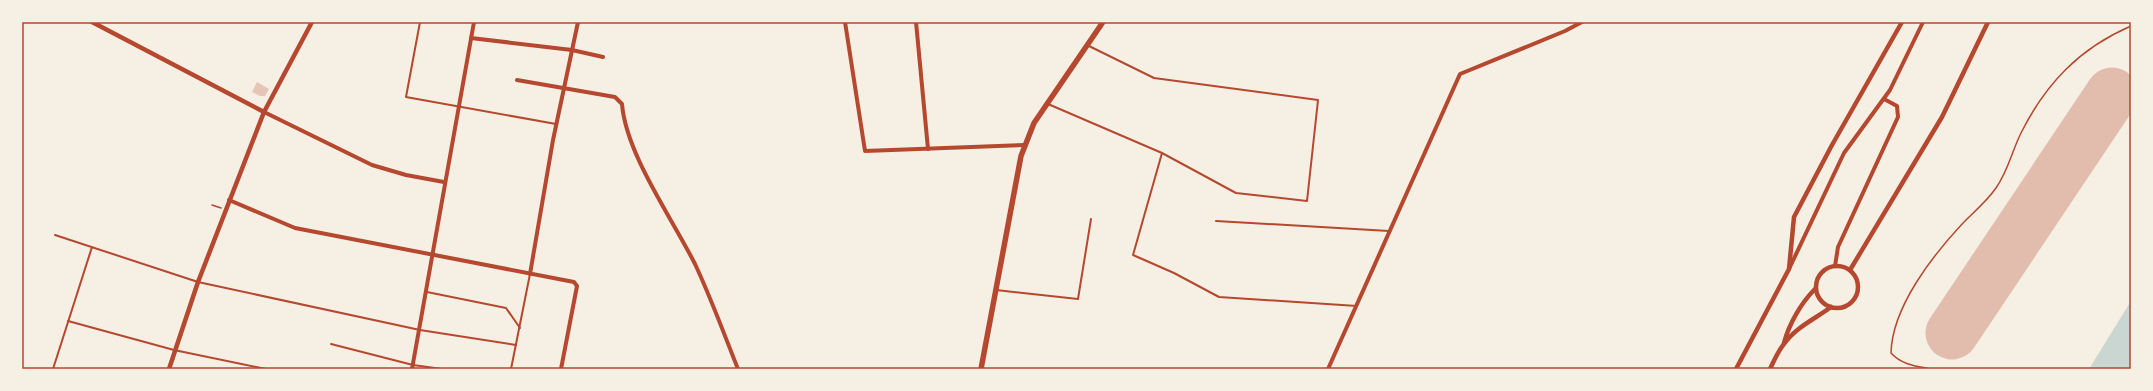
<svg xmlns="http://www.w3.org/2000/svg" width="2153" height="391" font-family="Karla,sans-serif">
<rect width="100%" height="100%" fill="#f6efe4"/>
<polygon fill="#c9d6d2" points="2131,301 2131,369 2089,369"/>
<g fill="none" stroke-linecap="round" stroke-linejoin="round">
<polyline stroke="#e2bdae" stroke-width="53" points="1952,333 2112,94"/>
</g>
<polygon fill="#e6c5b7" points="257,82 269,89 265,96 260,96 252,92"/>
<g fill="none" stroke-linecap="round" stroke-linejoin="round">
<g stroke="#b5482f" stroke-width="1.5">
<polyline points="212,205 221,208"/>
<path d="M 1931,369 C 1916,366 1902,365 1891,353 C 1892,307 1933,255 1963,223 C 1974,212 1987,201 1996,188 C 2008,171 2012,151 2021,133 C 2046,83 2080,48 2131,26"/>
</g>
<g stroke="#b5482f" stroke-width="2">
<polyline points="420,22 406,97 556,124"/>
<polyline points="1089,46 1154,78 1318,100 1307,201 1236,193 1162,153"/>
<polyline points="1048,104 1162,153 1133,255 1174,273 1219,297 1357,306"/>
<polyline points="1216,221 1389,231"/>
<polyline points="55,235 198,282 420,330 516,345"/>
<polyline points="996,290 1078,299 1091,219"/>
<polyline points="427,292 506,308 520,328"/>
<polyline points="68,321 174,350 266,369"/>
<polyline points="331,344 413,365 442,369"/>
<polyline points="53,369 92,247"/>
<polyline points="511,369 530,274"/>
</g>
<g stroke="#b5482f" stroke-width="4">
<polyline points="845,22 865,151 1025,145"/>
<polyline points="916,22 928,149"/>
<polyline points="471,38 572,50 603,57"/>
<path d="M 517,80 L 615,97 L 622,104 C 626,154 672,218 695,264 C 711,298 724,334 738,369"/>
<polyline points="264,112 372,165 406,175 444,182"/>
<polyline points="229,200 295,228 574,282 577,286 561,369"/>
<polyline points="1835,266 1838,247 1898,117 1897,106 1884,99"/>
<polyline points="1789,269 1844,153 1890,90 1923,22"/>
<polyline points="530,274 553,140 578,22"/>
<polyline points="412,369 474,22"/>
<polyline points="1328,369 1460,74 1565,31 1582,22"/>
</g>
<g stroke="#b5482f" stroke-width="4.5">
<polyline points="92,22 264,112"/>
<circle cx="1837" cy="287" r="21"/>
<polyline points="1850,270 1942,117 1988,22"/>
<path d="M 1784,343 C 1789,324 1801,303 1815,289"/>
<polyline points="169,369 198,282 264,112 312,22"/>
<polyline points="1736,369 1789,269 1794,217 1832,145 1902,22"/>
<path d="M 1770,369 C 1774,361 1778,351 1784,344 C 1796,327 1815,319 1831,307"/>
</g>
<polyline stroke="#b5482f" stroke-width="5.5" points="981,369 1021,156 1034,123 1103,22"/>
</g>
<rect width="2153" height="391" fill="none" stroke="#f6efe4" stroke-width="46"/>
<rect x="23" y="23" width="2107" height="345" fill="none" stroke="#b5482f" stroke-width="1.5"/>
</svg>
